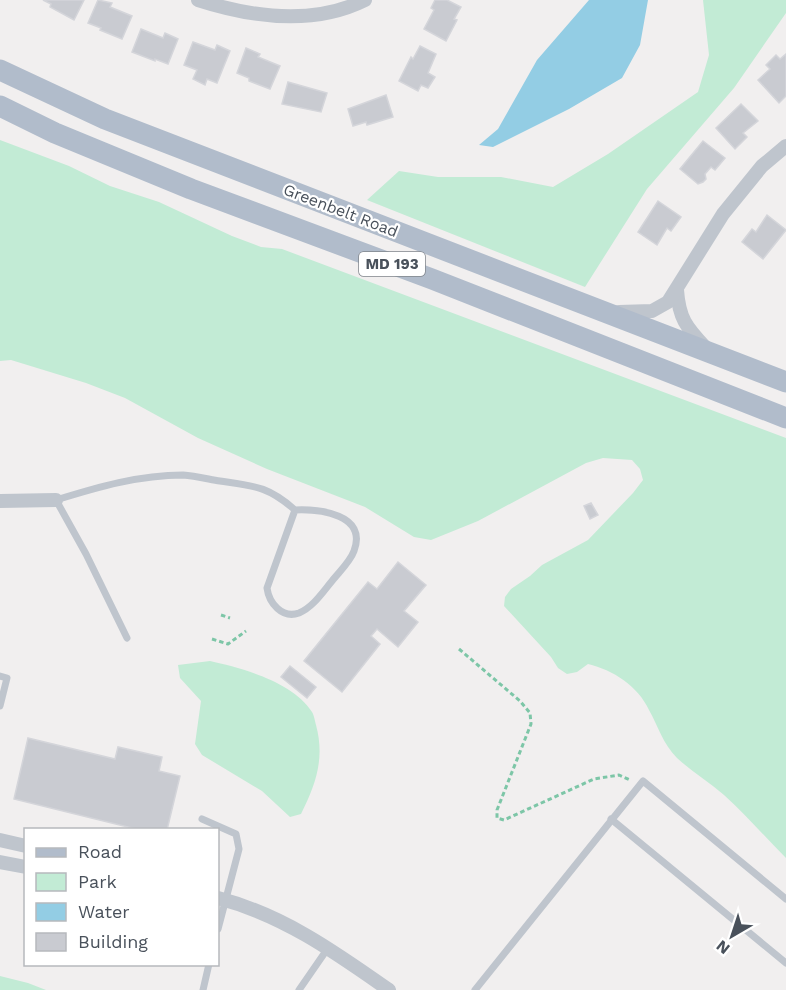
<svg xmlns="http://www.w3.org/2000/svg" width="786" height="990" font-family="'Work Sans',sans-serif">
<rect width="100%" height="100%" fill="#f1efef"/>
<g fill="#c2ebd5">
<polygon points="703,0 786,0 786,13 734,88 647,189 585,287 367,200 399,171 438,177 501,177 553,187 608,154 698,92 709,55"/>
<path d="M 0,140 L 69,166 L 110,186 L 159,202 L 232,236 L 261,247 L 282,249 L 786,438 L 786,858 C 765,837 746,815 724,795 C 709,782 692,772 677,758 C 663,744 658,726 649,710 C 638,686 613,670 588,664 L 577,672 L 567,674 L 558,668 L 551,657 L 504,606 L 505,597 L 511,589 L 530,576 L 542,565 L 588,540 L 633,493 L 643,480 L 640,469 L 632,460 L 603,458 L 586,463 L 478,521 L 431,540 L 414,537 L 365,507 L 267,469 L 198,438 L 125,398 L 86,383 L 11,360 L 0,361 Z"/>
<path d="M 210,661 C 242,668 293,682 312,712 C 314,715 315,721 316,725 C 325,758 316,784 301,814 L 290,817 L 262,791 L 202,755 L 195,744 L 201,701 L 180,678 L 178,665 Z"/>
<polygon points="0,976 28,983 46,990 0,990"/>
</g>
<polygon fill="#93cde4" points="589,0 648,0 640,45 622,78 569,109 493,147 479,145 498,129 537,60"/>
<g fill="#c9cbd1" stroke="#d4d5da" stroke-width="1.5">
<polygon points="43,0 84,0 74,20 50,7 51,4"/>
<polygon points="98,0 112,3 110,7 132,16 122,39 100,30 101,28 88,23"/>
<polygon points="435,0 447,0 461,7 454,19 457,20 446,41 424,29 434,10 431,8"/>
<polygon points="141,29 163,38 165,33 178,39 168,64 155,59 155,61 132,52"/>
<polygon points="193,42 215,50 217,45 230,51 217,83 207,79 205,85 193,79 197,70 184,65"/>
<polygon points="420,46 436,54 428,73 435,77 428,88 421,85 418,91 399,81 411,57 413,59"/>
<polygon points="246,48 260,54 258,57 280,66 270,89 249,81 249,78 237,73"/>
<polygon points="786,54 786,96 779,103 758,80 770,69 766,65 776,55 780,59"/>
<polygon points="288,82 327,93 321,112 282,104"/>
<polygon points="386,95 393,117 367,125 366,122 353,126 348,109"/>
<polygon points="741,104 758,121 743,133 747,137 735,149 716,128"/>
<polygon points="703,141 725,158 715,170 711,167 705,174 706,179 703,182 698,184 680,169"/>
<polygon points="658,201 681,217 671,231 667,228 657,245 638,232"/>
<polygon points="767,215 786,230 763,259 742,242 752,229 756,232"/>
<polygon points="591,503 598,515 590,519 584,506"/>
<polygon points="398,562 426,585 404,611 418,622 398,647 377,629 371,636 380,644 342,692 304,661 368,582 377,589"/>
<polygon points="290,666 316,687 307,698 281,677"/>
<polygon points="28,738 115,759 118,747 162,757 159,771 180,776 167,830 140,830 14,799"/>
</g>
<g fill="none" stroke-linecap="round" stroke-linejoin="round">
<g stroke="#7dc6a7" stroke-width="3" stroke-dasharray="4.5 3" stroke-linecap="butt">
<polyline points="221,615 230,618"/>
<polyline points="212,639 228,644 246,631"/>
<polyline points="459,649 520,701 530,713 531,724 497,810 497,818 504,820 594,779 619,775 630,780"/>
</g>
<g stroke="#bfc5cd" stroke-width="7">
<path d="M 127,638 L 86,554 L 56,500 C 98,487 139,475 183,475 C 195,476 208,479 220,481 C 254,486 268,486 295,510 C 319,509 368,514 354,551 C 350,562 339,572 332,581 C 322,593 313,607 299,613 C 282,619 269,603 267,588 L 295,510"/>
<polyline points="0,676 7,678 0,706"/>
<polyline points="202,819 236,834 239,849 218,929"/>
<polyline points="611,819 786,963"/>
<polyline points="203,990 209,964"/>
<polyline points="299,990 328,948"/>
<polyline points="475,990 643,781 786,899"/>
</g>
<g stroke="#bfc5cd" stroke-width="14">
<path d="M 198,0 C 251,17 313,26 365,0"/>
<path d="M 677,290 C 679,318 686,327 705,347"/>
<polyline points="619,312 652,311 668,302 723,214 762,166 786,146"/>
<polyline points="0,501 56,500"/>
<polyline points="0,840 26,846"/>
<polyline points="0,862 26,867"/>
<path d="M 218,898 C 283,915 335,952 389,990"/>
</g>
<g stroke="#b1bccb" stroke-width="21">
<polyline points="0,70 105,119 786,382"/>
<polyline points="0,106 55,133 191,189 432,279 786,418"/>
</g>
</g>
<g text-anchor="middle" stroke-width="4.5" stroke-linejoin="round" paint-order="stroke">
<rect fill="#fff" stroke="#80858c" stroke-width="1.5" x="359" y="252" width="66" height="24" rx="4.5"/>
<g font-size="15" font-weight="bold" fill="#49515b">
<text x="392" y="269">MD 193</text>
</g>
<g font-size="16" fill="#49515b" stroke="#fff">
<text transform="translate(341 210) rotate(21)" y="6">Greenbelt Road</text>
</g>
</g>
<rect x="24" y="828" width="195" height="138" fill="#ffffff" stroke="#b6b9bd" stroke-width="1.5"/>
<rect x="36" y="848" width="30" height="9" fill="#b1bccb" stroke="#b6b9bd" stroke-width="1.5"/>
<text x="78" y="858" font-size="18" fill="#49515b">Road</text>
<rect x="36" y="873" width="30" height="18" fill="#c2ebd5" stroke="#b6b9bd" stroke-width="1.5"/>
<text x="78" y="888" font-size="18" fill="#49515b">Park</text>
<rect x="36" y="903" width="30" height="18" fill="#93cde4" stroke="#b6b9bd" stroke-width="1.5"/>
<text x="78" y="918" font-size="18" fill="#49515b">Water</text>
<rect x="36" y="933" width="30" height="18" fill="#c9cbd1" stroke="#b6b9bd" stroke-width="1.5"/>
<text x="78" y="948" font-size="18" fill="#49515b">Building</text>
<g transform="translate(732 936) rotate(219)" stroke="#ffffff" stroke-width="4.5" paint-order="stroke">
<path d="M0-4.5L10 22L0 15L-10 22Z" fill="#49515b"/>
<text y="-9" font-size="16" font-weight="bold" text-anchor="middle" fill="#49515b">N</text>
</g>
</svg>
